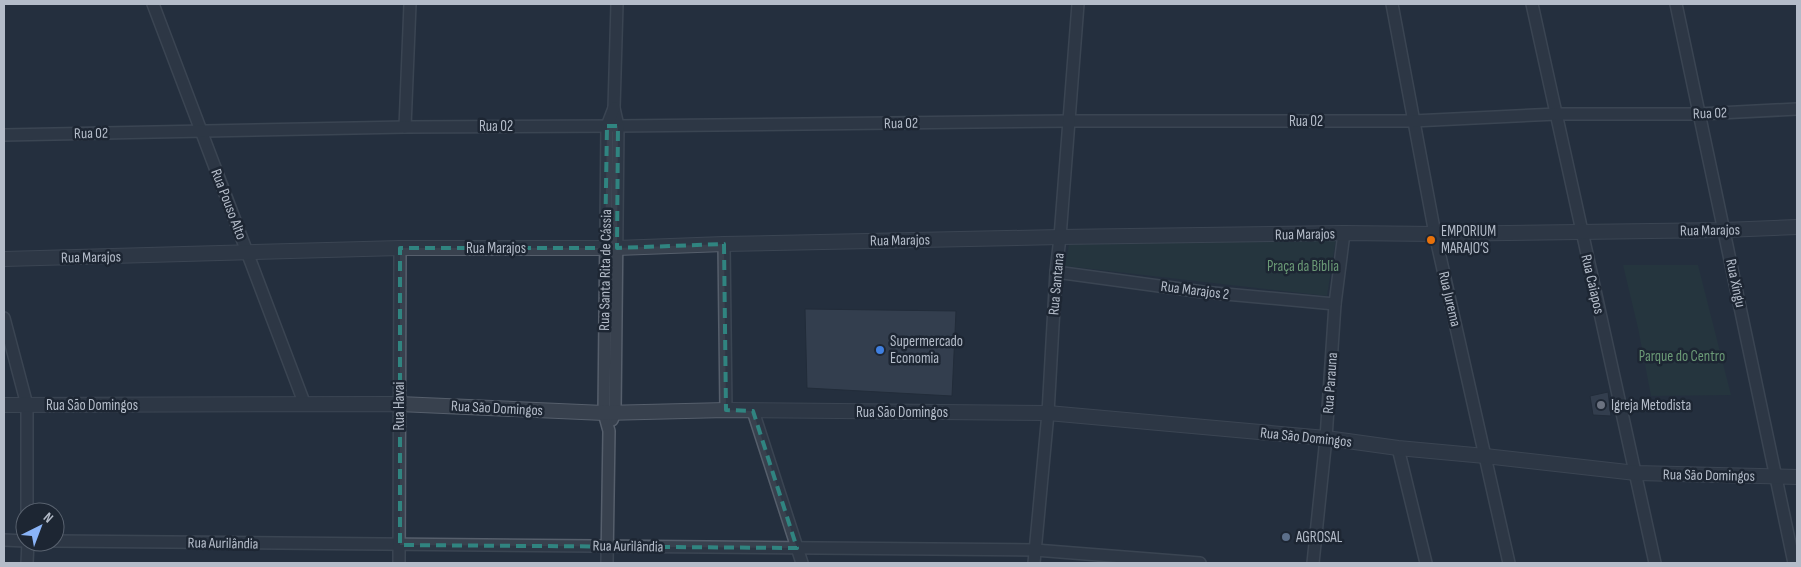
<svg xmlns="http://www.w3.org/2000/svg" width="1801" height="567" font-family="'Sofia Sans Condensed',sans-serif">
<rect width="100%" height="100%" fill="#242f3e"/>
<g fill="#263c3f">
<polygon points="1336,239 1327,296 1065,266 1069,244"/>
<polygon points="1623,265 1698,265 1731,395 1651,396 1638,328"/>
</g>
<g fill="#455162" stroke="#1f2835">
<polygon points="805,309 956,311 952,396 807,388"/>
<polygon points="1608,392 1611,416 1593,415 1590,396"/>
</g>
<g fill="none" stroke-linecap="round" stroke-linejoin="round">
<g stroke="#565f6c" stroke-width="14">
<g id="minor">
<polyline points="153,4 305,405"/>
<polyline points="1392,4 1435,234 1509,563"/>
<polyline points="1532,4 1655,563"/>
<polyline points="1676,4 1794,563"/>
<polyline points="405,127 410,4"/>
<polyline points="4,135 405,127 618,126 1070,121 1413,121 1557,114 1699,114 1797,109"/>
<polyline points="724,244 726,410"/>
<polyline points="1056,272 1203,292 1335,304"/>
<polyline points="4,318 27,405 27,512"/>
<polyline points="753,411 802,563"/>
<polyline points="612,420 615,413 618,126 614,108 617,4"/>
<polyline points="1398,448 1426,563"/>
<polyline points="4,540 25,541"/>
<polyline points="55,541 1035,550 1200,563"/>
<polyline points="27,563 28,542"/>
<polyline points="399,563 400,248"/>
<polyline points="607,563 609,431 604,413 607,126 614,108"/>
<polyline points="1034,563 1048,413 1056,272 1060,237 1078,4"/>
<polyline points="1313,563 1326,438 1335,304 1344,233"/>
</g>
</g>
<g stroke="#565f6c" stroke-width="16">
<g id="tertiary">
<polyline points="4,259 400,248 617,248 724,244 1060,237 1344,233 1435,234 1724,230 1797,227"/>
<polyline points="4,405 399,404 604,413 726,410 1048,413 1326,438 1398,448 1485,456 1636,473 1797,477"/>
</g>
</g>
<use href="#minor" stroke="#38414e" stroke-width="11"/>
<use href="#tertiary" stroke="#38414e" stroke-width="14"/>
</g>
<path d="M0 0H1801V567H0ZM 607,126 L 618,126 L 617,248 L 724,244 L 726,410 L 753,411 L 797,548 L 400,545 L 400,248 L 605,248 Z" fill="#242f3e" fill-opacity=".55" fill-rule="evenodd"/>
<path fill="none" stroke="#308480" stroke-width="4" stroke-dasharray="10 6" stroke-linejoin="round" d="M 607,126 L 618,126 L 617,248 L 724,244 L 726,410 L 753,411 L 797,548 L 400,545 L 400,248 L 605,248 Z"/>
<circle fill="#e8710a" stroke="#1d2633" stroke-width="2" cx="1431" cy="240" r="5"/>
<circle fill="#3f7fe0" stroke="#1d2633" stroke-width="2" cx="880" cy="350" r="5"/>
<circle fill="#6b7280" stroke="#1d2633" stroke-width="2" cx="1601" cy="405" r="5"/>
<circle fill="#5c6f8a" stroke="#1d2633" stroke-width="2" cx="1286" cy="537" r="5"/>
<g text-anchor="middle" stroke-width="5" stroke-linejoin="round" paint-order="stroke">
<g font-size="15" fill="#b4bcc9" stroke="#1d2633">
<text transform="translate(1710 113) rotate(-2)" y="5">Rua 02</text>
<text x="1306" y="126">Rua 02</text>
<text transform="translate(901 123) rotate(-1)" y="5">Rua 02</text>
<text x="496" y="131">Rua 02</text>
<text transform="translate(91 133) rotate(-1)" y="5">Rua 02</text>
<text transform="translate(229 204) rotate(69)" y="5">Rua Pouso Alto</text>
<text transform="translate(1710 230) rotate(-1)" y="5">Rua Marajos</text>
<text transform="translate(1305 234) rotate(-1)" y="5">Rua Marajos</text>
<text transform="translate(900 240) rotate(-1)" y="5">Rua Marajos</text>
<text x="496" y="253">Rua Marajos</text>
<text transform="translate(91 257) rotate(-1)" y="5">Rua Marajos</text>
<text transform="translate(605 270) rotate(-89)" y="5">Rua Santa Rita de Cássia</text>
<text transform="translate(1736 283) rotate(78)" y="5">Rua Xingu</text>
<text transform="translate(1056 284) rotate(-85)" y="5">Rua Santana</text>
<text transform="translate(1593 284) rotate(77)" y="5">Rua Caiapos</text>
<text transform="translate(1195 290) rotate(7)" y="5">Rua Marajos 2</text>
<text transform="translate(1450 299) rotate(77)" y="5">Rua Jurema</text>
<text transform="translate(1330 383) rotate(-86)" y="5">Rua Parauna</text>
<text x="92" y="410">Rua São Domingos</text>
<text transform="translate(399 406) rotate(-90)" y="5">Rua Havai</text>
<text transform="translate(497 408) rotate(3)" y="5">Rua São Domingos</text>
<text x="902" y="417">Rua São Domingos</text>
<text transform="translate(1306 437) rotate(6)" y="5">Rua São Domingos</text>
<text transform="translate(1709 475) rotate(1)" y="5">Rua São Domingos</text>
<text transform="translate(223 543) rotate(1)" y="5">Rua Aurilândia</text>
<text transform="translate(628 546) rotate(1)" y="5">Rua Aurilândia</text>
</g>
<g font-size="15" fill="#b4bcc9" stroke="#1d2633" text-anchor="start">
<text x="1441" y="236">EMPORIUM<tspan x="1441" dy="17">MARAJO’S</tspan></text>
<text x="890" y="346">Supermercado<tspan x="890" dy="17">Economia</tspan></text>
<text x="1611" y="410">Igreja Metodista</text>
<text x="1296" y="542">AGROSAL</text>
</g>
<g font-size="15" fill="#6b9a76" stroke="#1d2633">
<text x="1303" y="271">Praça da Bíblia</text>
<text x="1682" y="361">Parque do Centro</text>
</g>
</g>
<rect width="1801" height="567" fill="none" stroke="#b4bcc9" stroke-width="10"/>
<g transform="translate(40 527) rotate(42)"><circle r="24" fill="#1d2633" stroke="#59626f"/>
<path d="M0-4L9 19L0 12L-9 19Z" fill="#8ab4f8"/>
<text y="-8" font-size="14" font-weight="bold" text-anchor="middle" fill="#b4bcc9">N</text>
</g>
</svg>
